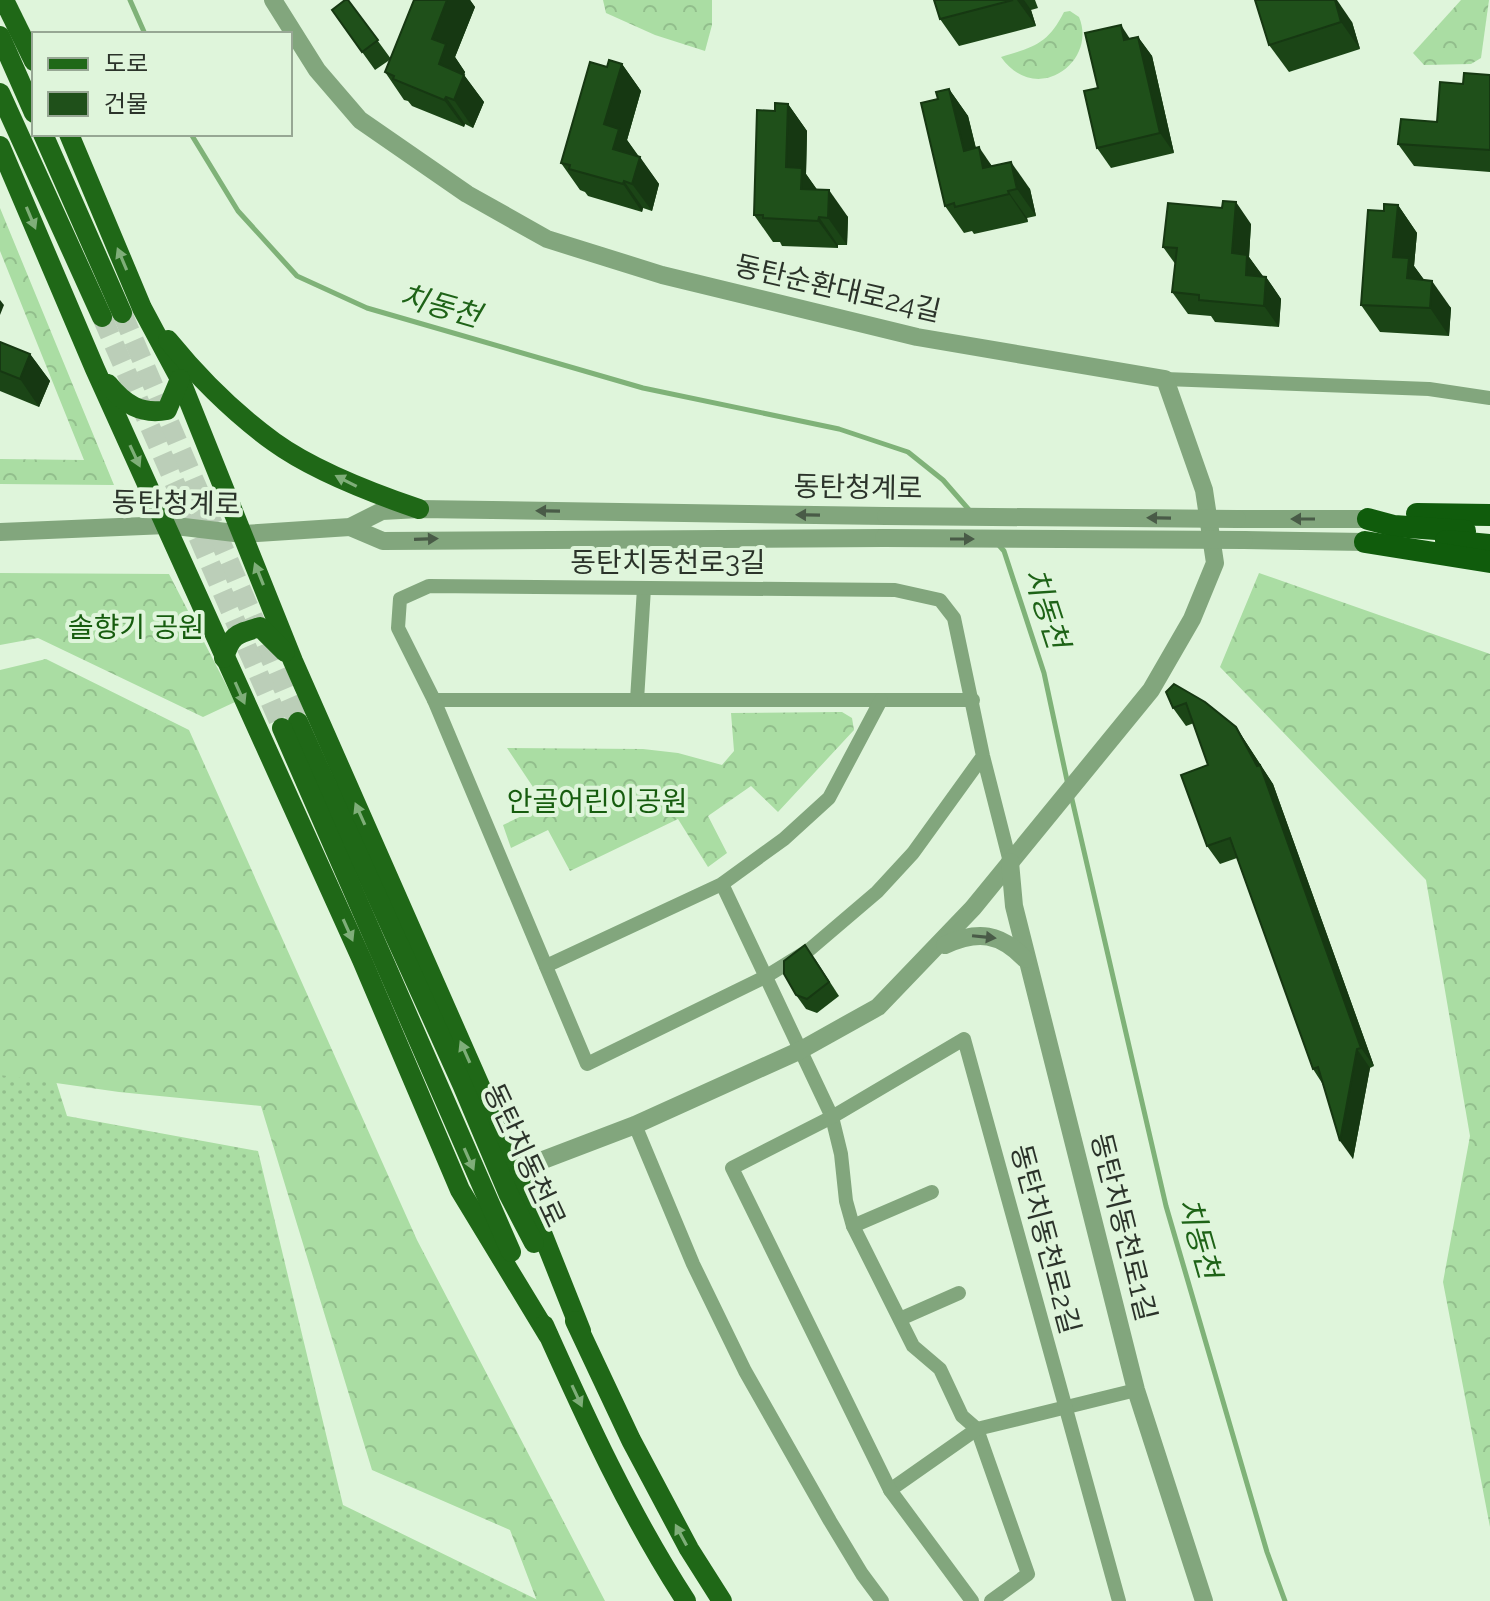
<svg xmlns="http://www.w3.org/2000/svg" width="1490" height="1601" font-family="Raleway,'Noto Sans KR',sans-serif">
<defs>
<pattern id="grass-dots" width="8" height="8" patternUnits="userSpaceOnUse" patternTransform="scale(2)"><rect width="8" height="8" fill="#aadda3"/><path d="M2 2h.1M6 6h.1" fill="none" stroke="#92be8c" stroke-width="1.8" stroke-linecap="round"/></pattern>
<pattern id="forest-crowns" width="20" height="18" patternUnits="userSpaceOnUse" patternTransform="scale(2)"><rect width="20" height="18" fill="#aadda3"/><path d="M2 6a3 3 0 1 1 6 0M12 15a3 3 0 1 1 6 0" fill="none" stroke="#92be8c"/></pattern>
</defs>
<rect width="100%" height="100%" fill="#dff5db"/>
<polygon fill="url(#grass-dots)" points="0,1018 39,1028 67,1116 258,1151 343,1505 540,1601 0,1601"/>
<g fill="url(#forest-crowns)">
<polygon points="603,0 712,0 712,25 705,51 655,35 606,13"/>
<polygon points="1461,0 1489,0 1481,58 1471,64 1424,65 1413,53"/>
<path d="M 1070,11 L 1079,17 C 1098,62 1036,107 1001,57 C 1034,47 1048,44 1064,12 Z"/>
<polygon points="0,208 114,485 0,484 0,459 84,460 0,251"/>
<polygon points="0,573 169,574 235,702 203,717 38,638 0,645"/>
<polygon points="1259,573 1490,654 1490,1527 1443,1282 1470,1136 1426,880 1220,667"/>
<polygon points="46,659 189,730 417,1240 605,1601 537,1601 510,1530 372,1470 261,1106 119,1092 0,1075 0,670"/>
<polygon points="842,712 852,718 854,730 778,812 751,786 708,816 727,853 708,867 678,819 570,871 548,830 511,848 503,825 545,805 507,748 643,749 678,753 722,765 734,751 731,713"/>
</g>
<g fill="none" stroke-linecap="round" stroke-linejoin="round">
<g stroke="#7fb278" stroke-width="5">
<polyline points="130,0 145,34"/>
<polyline points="191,134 238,211 297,276 367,308 643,388 839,429 908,452 943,480 970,511"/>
<polyline points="997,543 1004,551 1044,673 1068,785"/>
<polyline points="1071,795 1166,1206 1267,1552 1285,1601"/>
</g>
<g stroke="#bbceb8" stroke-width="20" stroke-dasharray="20 10" stroke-linecap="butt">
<polyline points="122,313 298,722"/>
<polyline points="102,317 282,728"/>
</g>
<g stroke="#82a67d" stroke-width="14">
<polyline points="1165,379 1429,389 1490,398"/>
<polyline points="434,700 973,700"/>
<polyline points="637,700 644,588"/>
<polyline points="983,756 913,853 877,892 809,950 765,977 587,1064 434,700 398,628 400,599 429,586 895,590 940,600 954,618 983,756 1010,862"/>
<polyline points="722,884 832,1117 841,1154 846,1201 853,1226 913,1346 940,1369 962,1416 977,1429 1028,1574 991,1601"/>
<polyline points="546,966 722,884 784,839 829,798 881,700"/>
<polyline points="635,1125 693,1264 745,1371 830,1521 862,1574 882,1601"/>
<polyline points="853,1226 932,1192"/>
<polyline points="900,1319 959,1293"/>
<polyline points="890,1490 977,1429 1136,1390"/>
<polyline points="972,1601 890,1490 732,1168 832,1117 964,1039 1119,1601"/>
</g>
<g stroke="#82a67d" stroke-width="18">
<polyline points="273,0 317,70 360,120 467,194 547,239 662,275 917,337 1165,379 1204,490 1215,563 1192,619 1151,690 973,908 878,1007 801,1050 635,1125 517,1170"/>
<polyline points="1237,519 1368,519"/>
<polyline points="350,527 383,541 884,538"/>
<polyline points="0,532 167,525 243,534 350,527 382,511 419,509 886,516"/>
<polyline points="1244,540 1365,542"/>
<polyline points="1010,862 1014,906 1136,1390 1204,1601"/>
<path d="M 945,945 C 978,930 1000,933 1025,959"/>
</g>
<g stroke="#1f6817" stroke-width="20">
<polyline points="4,0 34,61"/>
<polyline points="0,36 34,113"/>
<polyline points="0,93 102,317"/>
<polyline points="43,134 122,313"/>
<polyline points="69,134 142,308 180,379 293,661 517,1170 581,1331"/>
<polyline points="0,146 95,369 362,960 460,1190 548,1335"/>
<path d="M 168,340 C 199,378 234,413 274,442 C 314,471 372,493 419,509"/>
<path d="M 108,384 C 124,404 141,415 167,410 L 180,379"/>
<path d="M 224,658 C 231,634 237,634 260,627 L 285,652"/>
<polyline points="298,722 462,1084 509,1195 534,1243"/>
<polyline points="282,728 511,1252"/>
<polyline points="575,1321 631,1440 689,1549 722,1601"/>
<path d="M 544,1325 C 586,1419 630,1515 686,1601"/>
</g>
<g stroke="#105c0c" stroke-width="22">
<polyline points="1417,514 1490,515"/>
<polyline points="1368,519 1394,526 1465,531"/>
<polyline points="1446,541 1490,545"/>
<polyline points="1365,542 1490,562"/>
</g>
<g stroke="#82a67d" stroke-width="18">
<polyline points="886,516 1237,519"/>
<polyline points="884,538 1244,540"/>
</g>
</g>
<g fill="#1b4516">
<polygon points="348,0 391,59 414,0 470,0 475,7 455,57 465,72 464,75 484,102 473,128 465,124 464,127 412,106 408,101 404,100 385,72 391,59 375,70 332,10"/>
<polygon points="934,0 1035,0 1038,8 1031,10 1036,26 959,46 940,19"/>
<polygon points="1255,0 1352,22 1360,49 1289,72 1269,45"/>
<polygon points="1138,37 1152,56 1174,153 1111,168 1097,148 1098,88 1130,38"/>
<polygon points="622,64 641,91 627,140 659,184 652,211 643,208 642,212 588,196 585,192 580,190 561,163 607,67"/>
<polygon points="1490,75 1490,172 1414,166 1398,144 1437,122 1463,84"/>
<polygon points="949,89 968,116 976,148 992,166 1030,189 1036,216 1027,218 1028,222 974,234 972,231 964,233 945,206 938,99"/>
<polygon points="788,104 807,131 806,174 817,190 848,217 847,245 838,245 838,248 782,246 780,242 773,242 754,215 775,111"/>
<polygon points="1398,205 1417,233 1414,266 1424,280 1451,308 1449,336 1380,332 1361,305 1384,211"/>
<polygon points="1251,224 1249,257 1263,277 1266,277 1281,299 1279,327 1215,322 1211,316 1188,314 1172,292 1176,265 1163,247"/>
<polygon points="0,342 30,354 50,381 39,407 0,391"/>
<polygon points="1166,692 1236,727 1273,784 1374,1066 1370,1068 1353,1159 1322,1083 1313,1069 1237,858 1220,864 1207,846 1208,765 1194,723 1186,726 1173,708"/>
<polygon points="815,959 839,996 817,1013 806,1009 796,995"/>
</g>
<g fill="#163812">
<polygon points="447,0 470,0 475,7 455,57 465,72 458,91 439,64 432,39"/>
<polygon points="1017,0 1024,0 1031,10 1036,26"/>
<polygon points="1335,0 1337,0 1352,22 1360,49 1341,22"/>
<polygon points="1121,25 1134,45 1124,40"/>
<polygon points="1138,37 1152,56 1174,153 1160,133"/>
<polygon points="622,64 641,91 627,140 638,156 613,149 604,124"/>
<polygon points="464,75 484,102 473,128 454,100"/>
<polygon points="949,89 968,116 983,178 964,151"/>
<polygon points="446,97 465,124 464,127 444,100"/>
<polygon points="788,104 807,131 806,174 821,195 820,216 786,167"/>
<polygon points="979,147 998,175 983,168"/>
<polygon points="640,157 659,184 652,211 632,184"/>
<polygon points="1011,162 1030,189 1036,216 1017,189"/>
<polygon points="624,181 643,208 642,212 623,184"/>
<polygon points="829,190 848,217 847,245 828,218"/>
<polygon points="1008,191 1027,218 1028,222 1009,194"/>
<polygon points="1236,202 1251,224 1249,257 1263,276 1246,275 1232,253"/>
<polygon points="1398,205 1417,233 1414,266 1428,285 1407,278 1393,257"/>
<polygon points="819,217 838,245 838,248 818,221"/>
<polygon points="1266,277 1281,299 1279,327 1264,306"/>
<polygon points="1432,281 1451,308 1449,336 1430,308"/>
<polygon points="0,300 4,305 0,315"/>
<polygon points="30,354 50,381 39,407 20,379"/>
<polygon points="1236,727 1273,784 1374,1066 1361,1048 1257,766"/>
<polygon points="1357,1049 1370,1068 1353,1159 1340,1141"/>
</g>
<g fill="#1f501a" stroke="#163812" stroke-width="2">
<polygon points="345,0 348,0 378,40 362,52 332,10"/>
<polygon points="414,0 447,0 432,39 446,44 439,64 464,75 454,100 446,97 444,100 393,79 394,76 385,72"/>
<polygon points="934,0 1013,0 940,19"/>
<polygon points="1255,0 1335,0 1341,22 1269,45"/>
<polygon points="1121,25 1124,40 1138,37 1160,133 1097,148 1084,91 1098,88 1085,33"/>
<polygon points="609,60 622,64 604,124 619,129 613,149 640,157 632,184 624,181 623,184 569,169 570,165 561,163 590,62 607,67"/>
<polygon points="1464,73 1490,75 1490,150 1398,144 1401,119 1437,122 1440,82 1463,84"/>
<polygon points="949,89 964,151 979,147 983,168 1011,162 1017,189 1008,191 1009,194 955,207 954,203 945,206 921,103 938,99 936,92"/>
<polygon points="775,103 788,104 786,167 802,168 801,189 829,190 828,218 819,217 818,221 763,218 763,215 754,215 757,110 775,111"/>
<polygon points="1223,201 1236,202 1232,253 1247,255 1246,275 1266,277 1264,306 1199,300 1199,295 1172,292 1177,248 1163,247 1168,203 1222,208"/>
<polygon points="1384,204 1398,205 1393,257 1409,258 1407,278 1432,281 1430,308 1361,305 1368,210 1384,211"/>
<polygon points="0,342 30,354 20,379 0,371"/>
<polygon points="1174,684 1205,702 1236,727 1257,766 1260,765 1361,1048 1357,1049 1340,1141 1318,1067 1313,1069 1230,838 1207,846 1181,775 1208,765 1186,703 1173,708 1166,692"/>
<polygon points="805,945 829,982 807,999 796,995 784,974 784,961"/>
</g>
<defs><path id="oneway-solid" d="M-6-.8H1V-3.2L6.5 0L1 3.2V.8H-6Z" transform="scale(2)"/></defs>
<g fill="#7fae79">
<use href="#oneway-solid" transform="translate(31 218) rotate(67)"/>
<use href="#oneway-solid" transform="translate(122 259) rotate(-113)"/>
<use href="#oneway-solid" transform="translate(135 456) rotate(65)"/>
<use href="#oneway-solid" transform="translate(346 481) rotate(-153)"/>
<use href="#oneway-solid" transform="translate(259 574) rotate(-112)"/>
<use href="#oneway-solid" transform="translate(240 693) rotate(66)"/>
<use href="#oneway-solid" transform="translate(360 814) rotate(-114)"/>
<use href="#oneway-solid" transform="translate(348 930) rotate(66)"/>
<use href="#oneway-solid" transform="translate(465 1052) rotate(-114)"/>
<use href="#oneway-solid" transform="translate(469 1159) rotate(66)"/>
<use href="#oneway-solid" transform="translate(577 1396) rotate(65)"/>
<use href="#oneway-solid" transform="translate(681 1535) rotate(-118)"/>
</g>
<g fill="#495b47">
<use href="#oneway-solid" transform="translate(548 511) rotate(-179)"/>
<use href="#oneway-solid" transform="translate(808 515) rotate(-179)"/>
<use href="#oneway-solid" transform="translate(1159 518) rotate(-179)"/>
<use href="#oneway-solid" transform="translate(1303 519) rotate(-180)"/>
<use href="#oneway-solid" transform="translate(426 539) rotate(-2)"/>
<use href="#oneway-solid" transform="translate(962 539)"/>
<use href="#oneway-solid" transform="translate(984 937) rotate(6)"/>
</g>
<g text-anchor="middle" stroke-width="8" stroke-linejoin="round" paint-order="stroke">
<g font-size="28" fill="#2b332a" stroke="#dff5db">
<text transform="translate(838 288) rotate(13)" y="10">동탄순환대로24길</text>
<text transform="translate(858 487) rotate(1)" y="10">동탄청계로</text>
<text transform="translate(176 503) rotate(1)" y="10">동탄청계로</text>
<text x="668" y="572">동탄치동천로3길</text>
<text transform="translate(525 1155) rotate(65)" y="10">동탄치동천로</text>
<text transform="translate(1124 1227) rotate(76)" y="10">동탄치동천로1길</text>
<text transform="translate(1046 1239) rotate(75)" y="10">동탄치동천로2길</text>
</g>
<g font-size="28" fill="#165c0e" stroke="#dff5db">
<text x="136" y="637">솔향기 공원</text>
<text x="597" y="811">안골어린이공원</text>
</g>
<g font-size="30" font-style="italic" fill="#1e6317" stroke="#dff5db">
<text transform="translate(440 306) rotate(16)" y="10">치동천</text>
<text transform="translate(1046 608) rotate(72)" y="10">치동천</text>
<text transform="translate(1199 1238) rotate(74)" y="10">치동천</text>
</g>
</g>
<rect x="32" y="32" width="260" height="104" fill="#dff5db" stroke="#97a794" stroke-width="2"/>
<rect x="48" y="58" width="40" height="12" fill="#1f6817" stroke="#97a794" stroke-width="2"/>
<text x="104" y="72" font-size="24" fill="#2b332a">도로</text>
<rect x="48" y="92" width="40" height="24" fill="#1f501a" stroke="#97a794" stroke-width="2"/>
<text x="104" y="112" font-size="24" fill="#2b332a">건물</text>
</svg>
